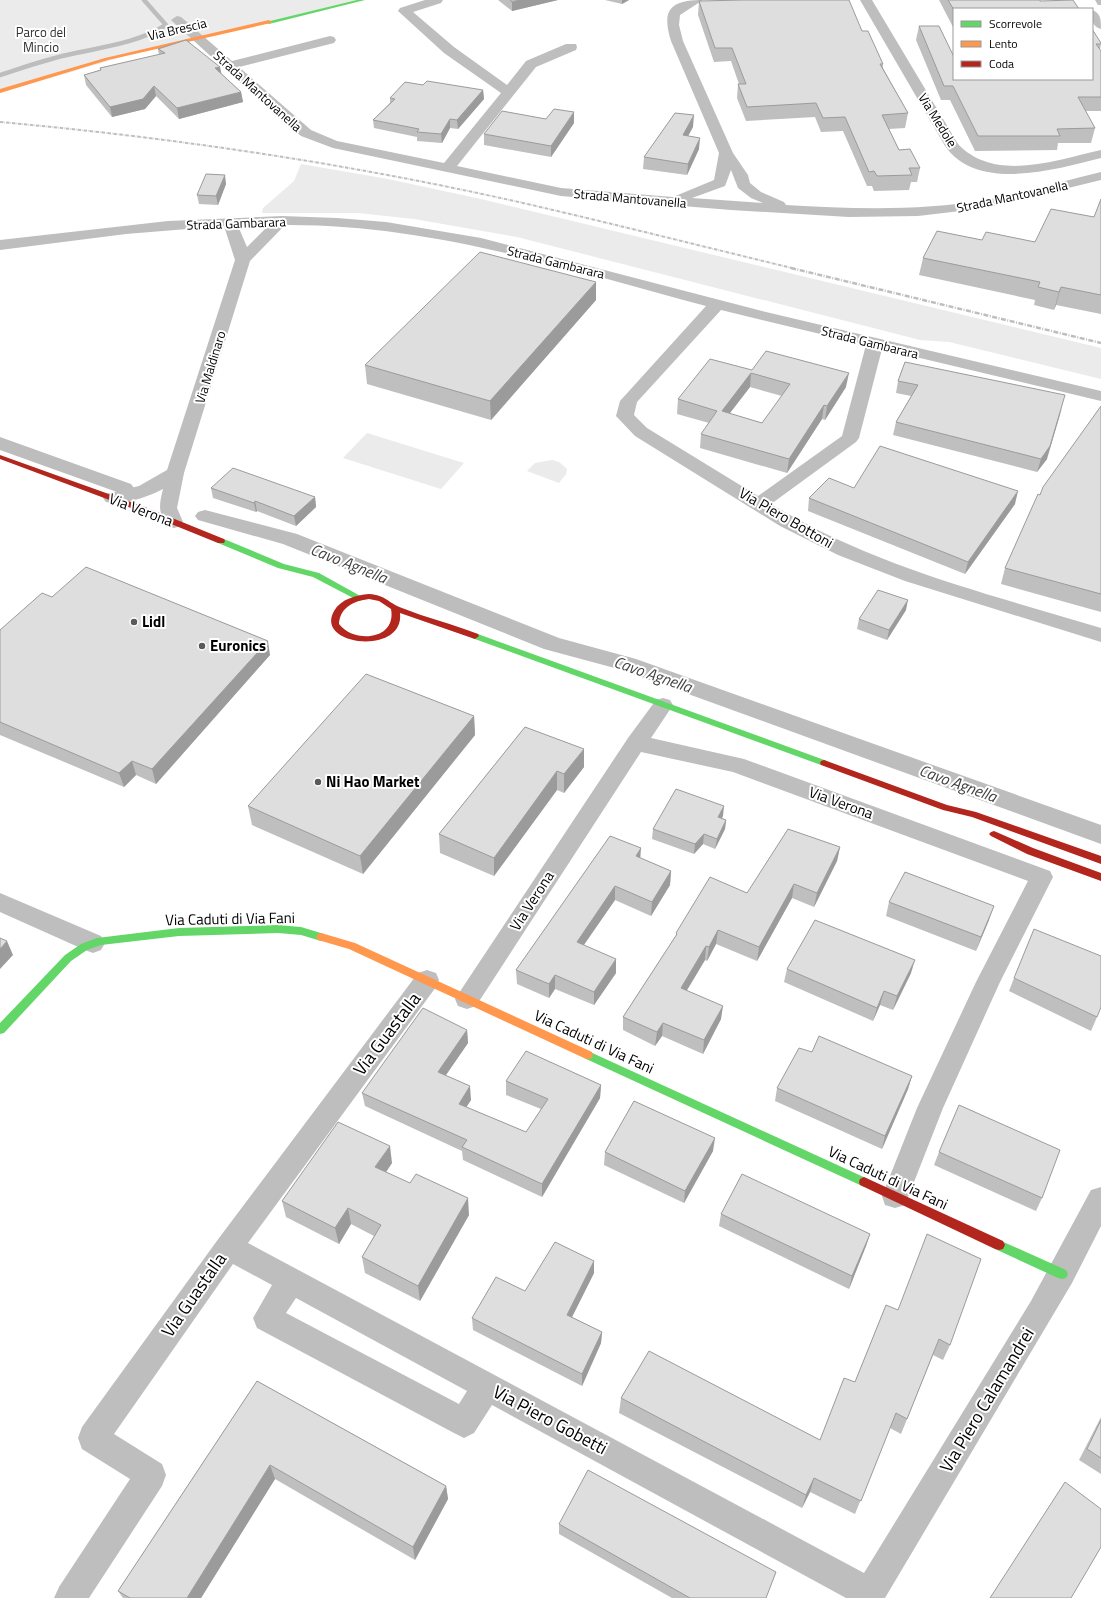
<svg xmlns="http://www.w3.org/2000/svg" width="1101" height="1598" font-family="'Titillium Web',sans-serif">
<rect width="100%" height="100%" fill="#fff"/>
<g fill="#ebebeb">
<polygon points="0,0 363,0 142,51 0,93"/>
<polygon points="301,164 388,179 481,199 1101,348 1101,379 949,342 920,340 517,237 414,219 358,213 262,213 263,208 294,181"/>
<polygon points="367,433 464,463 441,489 343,458"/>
<polygon points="552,460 559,462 567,469 566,474 559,483 527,471 535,463"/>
</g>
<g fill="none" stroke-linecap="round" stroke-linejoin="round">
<path stroke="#bdbdbd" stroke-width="4.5" d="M 0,75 C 22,68 44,60 67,55 C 101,47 136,44 166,25 L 144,0"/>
<g fill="#bdbdbd" fill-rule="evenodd">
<polygon points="0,437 131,484 134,488 131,492 124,494 117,492 0,450"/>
<polygon points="205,510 297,534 559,638 636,659 1101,825 1101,844 622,670 544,649 283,544 198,520 195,516 198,512"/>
</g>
<g fill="#bebebe" fill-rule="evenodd">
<path d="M 425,0 L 443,0 L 441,3 L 413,12 L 454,47 L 507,85 L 526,61 L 566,44 L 576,44 L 577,47 L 576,50 L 536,67 L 457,166 L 561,188 L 673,197 L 714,180 L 719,153 L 671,41 C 661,9 671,0 703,0 L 680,15 L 679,25 L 683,41 L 733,153 L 748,175 L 750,183 L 761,192 L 784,202 L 786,205 C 853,209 920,211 986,200 C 1025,193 1063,181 1101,172 L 1101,180 L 986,208 L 918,216 L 849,217 L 731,210 L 561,196 L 333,148 L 301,136 L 283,122 L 171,20 L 177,16 L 181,17 L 232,61 L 330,36 L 334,37 L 336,40 L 334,43 L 239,67 L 311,130 L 337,141 L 444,163 L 501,93 L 444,53 L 398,11 L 400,8 ZM 731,170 L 738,188 L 751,198 L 763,203 L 692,198 L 725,186 Z"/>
<path d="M 860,0 L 872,0 L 958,144 C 995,183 1056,160 1101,150 L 1101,158 C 1056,169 978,193 945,146 Z"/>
<path d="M 1092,10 C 1101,13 1101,20 1101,29 C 1091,26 1092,19 1092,10 Z"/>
<path d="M 282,216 L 337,218 L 386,222 L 481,238 L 766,312 L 1101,391 L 1101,401 L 882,349 L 859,438 L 856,442 L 771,504 C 872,566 989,594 1101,628 L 1101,642 L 905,581 L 838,555 L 780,526 L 635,436 L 616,416 L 620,401 L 706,306 C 568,269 430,224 285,225 L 250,261 L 184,473 L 177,508 L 183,522 L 181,526 L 174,528 L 167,526 C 158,512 159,505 163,489 C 148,497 122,506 106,502 L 103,498 L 106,494 L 139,486 L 167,470 L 235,260 L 224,226 L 126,234 L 0,250 L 0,240 L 168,221 ZM 253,225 L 269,225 L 247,247 L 238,226 ZM 721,310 L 866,345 L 842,436 L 758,496 L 647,428 L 634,415 L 637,402 Z"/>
<polygon points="663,698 670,700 673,705 651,738 744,759 1050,871 1053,877 1000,982 943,1108 905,1205 895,1208 885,1205 882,1196 917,1108 976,982 1028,881 733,772 641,752 476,1006 467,1009 458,1006 455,999 628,738 656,700"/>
<polygon points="0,893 101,936 105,943 101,950 93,953 85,950 0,912"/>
<path d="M 427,970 L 436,973 L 439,980 L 436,987 L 248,1243 L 864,1573 L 1031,1301 L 1091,1190 L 1101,1187 L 1101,1226 L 1072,1283 L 885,1598 L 846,1598 L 492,1405 L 474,1433 L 464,1438 L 454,1433 L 257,1328 L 253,1318 L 272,1285 L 233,1264 L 114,1434 L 162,1464 L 166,1475 L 162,1486 L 89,1598 L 54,1598 L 59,1587 L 130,1479 L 82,1449 L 78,1438 L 82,1427 L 219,1238 L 418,973 ZM 296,1298 L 467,1391 L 459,1404 L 286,1313 Z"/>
</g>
<g fill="#63d668" fill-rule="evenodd">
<polygon points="357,0 365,0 269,24 266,22"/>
<polygon points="218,539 224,539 284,564 319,573 364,598 360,601 357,600 313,577 278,568 218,543 217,541"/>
<polygon points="475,633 827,761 828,763 827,765 821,765 472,638 471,636"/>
<polygon points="278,925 301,927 324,934 326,937 324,940 321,941 301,935 278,933 179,936 101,945 87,950 71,961 4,1033 0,1034 0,1023 65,955 81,944 97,938 179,928"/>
<polygon points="588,1051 868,1179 869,1182 868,1185 864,1187 860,1185 584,1058 583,1055 584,1052"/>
<polygon points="999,1240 1066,1270 1068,1274 1066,1278 1062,1279 1058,1278 995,1249 993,1245 995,1241"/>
</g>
<g fill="#ff974d" fill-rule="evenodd">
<polygon points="269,20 272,22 271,23 108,60 0,93 0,89 105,58"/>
<polygon points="321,933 355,943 592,1052 593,1055 592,1058 588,1059 584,1058 349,949 318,940 316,937 318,934"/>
</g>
<g fill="#b3261e" fill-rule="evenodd">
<polygon points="0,455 145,507 224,539 225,541 224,543 218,543 139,511 0,459"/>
<path d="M 369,594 C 386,595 388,603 402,608 C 427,618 453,624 478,634 L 479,636 L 475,639 L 472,638 L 400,613 C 405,656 314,646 334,611 C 341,599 356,595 369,594 ZM 369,599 L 379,601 L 391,609 C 397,640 354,644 339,624 C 340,607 354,601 369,599 Z"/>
<polygon points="824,760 947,805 976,812 1101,856 1101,864 972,817 943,810 821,765 820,763 821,761"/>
<polygon points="994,831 1033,848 1101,873 1101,881 1027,854 991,836 989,834 991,832"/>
<polygon points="864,1177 1003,1241 1005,1245 1003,1249 999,1250 995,1249 860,1185 859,1182 860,1179"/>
</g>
<path stroke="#bebebe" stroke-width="2" stroke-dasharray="3.5 1 0.5 1" stroke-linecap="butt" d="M 0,122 C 176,138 351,164 523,203 C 614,224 705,247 796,269"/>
<polyline stroke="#bebebe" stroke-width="2.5" stroke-dasharray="5 1.5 1 1.5" stroke-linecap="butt" points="791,268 1101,343"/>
</g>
<g fill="#bfbfbf" fill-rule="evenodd">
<polygon points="498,0 558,0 512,11"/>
<polygon points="605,0 629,0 622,4"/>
<polygon points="939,0 1040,0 1040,1 954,9 954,29"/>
<polygon points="1095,0 1101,0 1101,5 1098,5"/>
<polygon points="699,1 862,31 883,64 883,68 908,113 905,128 889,129 899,150 920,168 917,182 911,182 909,190 874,191 872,186 867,186 843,131 821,132 815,117 746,121 737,98 738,84 739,84 731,61 714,62 698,15"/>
<polygon points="919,26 954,79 1092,79 1092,29 1101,43 1100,50 1101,51 1101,111 1085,111 1095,128 1091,143 1058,143 1057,150 975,151 950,100 941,100 916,40"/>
<polygon points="158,49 220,67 221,74 241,92 243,102 179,119 156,96 145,109 112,117 86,85 84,75 100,70 100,68 159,55"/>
<polygon points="423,85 483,90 484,99 458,129 450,128 442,143 417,141 417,137 374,128 373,120 390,103 390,98"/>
<polygon points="574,123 551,157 484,145 484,134"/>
<polygon points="693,127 688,136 699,149 687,175 643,169 644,157"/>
<polygon points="226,184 218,205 199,204 197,195"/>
<polygon points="1101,199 1101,314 1056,305 1054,310 1034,305 1035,300 919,275 923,258 982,240 1035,242 1094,217"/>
<polygon points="596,282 596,300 491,420 367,384 365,365"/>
<polygon points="905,362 1047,459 1037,472 893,435 896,422 911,396 896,393 898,381"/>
<path d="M 752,370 L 846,387 L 825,420 L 822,419 L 787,473 L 700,448 L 701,434 L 709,423 L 677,414 L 678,399 ZM 750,387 L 782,396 L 762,423 L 729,414 Z"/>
<polygon points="1101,406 1101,612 1001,584 1005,568 1040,495"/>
<polygon points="211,488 315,497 316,507 296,526 257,511 256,512 213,498"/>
<polygon points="809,498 1015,504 965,574 808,511"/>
<polygon points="52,597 270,655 156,784 136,775 124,787 0,735 0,630"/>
<polygon points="906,610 887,640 857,629 859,619"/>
<polygon points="474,716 475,735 363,874 252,825 248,806"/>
<polygon points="525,727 584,767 564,793 557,790 494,876 440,853 439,834"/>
<polygon points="723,816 722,818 726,820 725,829 715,849 703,844 694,854 652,839 653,829"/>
<polygon points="840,847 837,861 814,907 792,898 757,961 716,944 707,961 705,960 686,991 721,1019 703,1054 662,1036 655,1046 623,1030 623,1017 676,936 676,933 747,893"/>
<polygon points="640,858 671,871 670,885 651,916 615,900 584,945 616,973 594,1005 555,989 549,998 517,984 516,970"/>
<polygon points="889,902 989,920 976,951 886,916"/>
<polygon points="787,969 911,973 893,1010 880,1005 873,1021 784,982"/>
<polygon points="1014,978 1097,1017 1091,1031 1009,991"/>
<polygon points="467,1030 468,1043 446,1075 471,1100 466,1107 526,1132 541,1109 506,1095 506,1081 601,1085 600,1098 542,1197 463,1160 462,1151 365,1106 362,1093"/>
<polygon points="812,1052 912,1076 908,1089 882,1149 775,1101 777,1088"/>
<polygon points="713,1151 684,1203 604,1165 605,1152"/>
<polygon points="939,1152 1042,1198 1036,1211 934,1165"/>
<polygon points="392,1163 386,1172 469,1215 420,1301 365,1273 362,1257 374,1236 351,1224 339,1244 286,1217 282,1201"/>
<polygon points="721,1214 870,1234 866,1246 849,1289 719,1226"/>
<polygon points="594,1273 572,1317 602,1332 601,1343 582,1386 473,1330 472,1318 525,1291"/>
<polygon points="886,1305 950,1345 943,1360 933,1355 901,1434 890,1428 855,1514 810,1492 802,1508 619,1413 621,1398 820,1440 855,1382"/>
<polygon points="257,1381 446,1486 448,1499 415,1560 275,1479 201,1598 123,1598 118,1591"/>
<polygon points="1101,1417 1101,1474 1079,1460"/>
<polygon points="559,1524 776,1572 766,1598 672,1598 559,1534"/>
</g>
<g fill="#9b9b9b">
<polygon points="520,0 558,0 512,11 512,2"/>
<polygon points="622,0 629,0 622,4"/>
<polygon points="220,67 222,77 215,68"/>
<polygon points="154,86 156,96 145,109 112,117 110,107"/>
<polygon points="483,90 484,99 458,129 457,120"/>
<polygon points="241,92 243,102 179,119 177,108"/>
<polygon points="574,112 574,123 551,157 551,146"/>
<polygon points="694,115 693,127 682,147 683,135"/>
<polygon points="450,119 450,128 442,143 441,134"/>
<polygon points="700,138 699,149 687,175 688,164"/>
<polygon points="225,175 226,184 218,205 216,196"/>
<polygon points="596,282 596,300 491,420 490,401"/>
<polygon points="1061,287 1056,305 1054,310 1059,292"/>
<polygon points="751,373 750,387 720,426 722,411"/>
<polygon points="849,373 846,387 825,420 827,406"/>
<polygon points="824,405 822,419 787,473 789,459"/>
<polygon points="1062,408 1047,459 1037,472 1041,459"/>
<polygon points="1018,491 1015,504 965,574 968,562"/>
<polygon points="315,497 316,507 296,526 294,516"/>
<polygon points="255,501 257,511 256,512 254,503"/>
<polygon points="908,600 906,610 887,640 889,630"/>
<polygon points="268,641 270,655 156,784 152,769"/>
<polygon points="474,716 475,735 363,874 360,856"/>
<polygon points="584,749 584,767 564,793 564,774"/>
<polygon points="132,761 136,775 124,787 119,773"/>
<polygon points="557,771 557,790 494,876 494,858"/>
<polygon points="724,806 723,816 717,826 718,817"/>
<polygon points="726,820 725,829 715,849 717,839"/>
<polygon points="704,834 703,844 694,854 695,844"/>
<polygon points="840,847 837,861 814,907 817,893"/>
<polygon points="641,848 640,862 636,856"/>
<polygon points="671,871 670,885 651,916 652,902"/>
<polygon points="794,884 792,898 757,961 759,947"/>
<polygon points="615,886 615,900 576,956 577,942"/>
<polygon points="994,906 989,920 976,951 981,937"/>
<polygon points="718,930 716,944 707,961 709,947"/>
<polygon points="7,941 13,955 0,969 0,949"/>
<polygon points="706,946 705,960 680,1002 681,988"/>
<polygon points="616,959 616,973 594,1005 594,992"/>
<polygon points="915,960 911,973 893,1010 897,996"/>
<polygon points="555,975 555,989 549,998 549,984"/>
<polygon points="884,991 880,1005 873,1021 877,1008"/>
<polygon points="723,1006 721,1019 703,1054 704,1040"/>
<polygon points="663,1023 662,1036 655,1046 657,1032"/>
<polygon points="467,1030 468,1043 439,1085 438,1072"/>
<polygon points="912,1076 908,1089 882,1149 885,1136"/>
<polygon points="601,1085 600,1098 542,1197 542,1184"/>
<polygon points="470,1086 471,1100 460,1117 459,1104"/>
<polygon points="715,1138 713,1151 684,1203 685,1191"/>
<polygon points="390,1146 392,1163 378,1184 375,1167"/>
<polygon points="468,1198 469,1215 420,1301 418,1286"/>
<polygon points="348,1208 351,1224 339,1244 335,1228"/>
<polygon points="870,1234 866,1246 849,1289 852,1276"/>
<polygon points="594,1261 594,1273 567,1327 567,1315"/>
<polygon points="602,1332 601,1343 582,1386 582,1374"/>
<polygon points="270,1465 275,1479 201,1598 187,1598"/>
<polygon points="814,1478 810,1492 802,1508 806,1495"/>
<polygon points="446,1486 448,1499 415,1560 413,1547"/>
</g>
<g fill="#dedede" stroke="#9b9b9b" fill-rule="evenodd">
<polygon points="510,0 520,0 512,2"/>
<polygon points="744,0 849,0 862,31 868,31 883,64 880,64 908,113 882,115 899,150 910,149 920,168 909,168 912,175 877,176 874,171 869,172 845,117 823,118 816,103 747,107 738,84 746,84 732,48 715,48 699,1"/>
<polygon points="948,0 1040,0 1040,1 1073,0 1079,9 954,9 954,10"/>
<polygon points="919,26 939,26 954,57 954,79 1092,79 1092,29 1101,43 1101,44 1096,44 1101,51 1101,97 1078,97 1095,128 1057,129 1060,136 978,136 953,86 944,86"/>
<polygon points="186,40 220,67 215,68 241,92 177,108 154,86 143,99 110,107 84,75 101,70 100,68 165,53 158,49"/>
<polygon points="427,81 483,90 457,120 450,119 441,134 417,132 419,129 373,120 395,99 390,98 405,82 423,85"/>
<polygon points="554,109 574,112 551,146 484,134 502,111 546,119"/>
<polygon points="675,113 694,115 683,135 700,138 688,164 644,157"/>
<polygon points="206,174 225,175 216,196 197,195"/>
<polygon points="1101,199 1101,295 1061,287 1059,292 1038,287 1040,282 923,258 937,231 982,240 986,232 1035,242 1051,209 1094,217"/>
<polygon points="480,252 596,282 490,401 365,365"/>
<path d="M 766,351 L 849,373 L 827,406 L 824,405 L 789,459 L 701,434 L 717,411 L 678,399 L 710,359 L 752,370 ZM 751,373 L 790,384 L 762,423 L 722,411 Z"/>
<polygon points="905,362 1065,395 1050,446 1041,459 896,422 918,385 898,381"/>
<polygon points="1101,406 1101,594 1005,568 1038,494 1040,495 1043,487"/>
<polygon points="880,446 1018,491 968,562 809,498 829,478 854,488"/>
<polygon points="233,468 315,497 294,516 255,501 254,503 211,488"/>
<polygon points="86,567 268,641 152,769 132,761 119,773 0,722 0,630 42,593 52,597"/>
<polygon points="878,590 908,600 889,630 859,619"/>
<polygon points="366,674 474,716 360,856 248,806"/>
<polygon points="525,727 584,749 564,774 557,771 494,858 439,834"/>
<polygon points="676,789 724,806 718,817 726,820 717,839 704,834 695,844 653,829"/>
<polygon points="788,829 840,847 817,893 794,884 759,947 718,930 709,947 706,946 681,988 723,1006 704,1040 663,1023 657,1032 623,1017 677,934 676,933 710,877 747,893"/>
<polygon points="610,836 641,848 636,856 671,871 652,902 615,886 577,942 616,959 594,992 555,975 549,984 516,970"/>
<polygon points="905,872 994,906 981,937 889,902"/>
<polygon points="815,920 915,960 897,996 884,991 877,1008 787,969"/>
<polygon points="1034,929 1101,956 1101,1007 1097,1017 1014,978"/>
<polygon points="0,938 7,941 0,949"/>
<polygon points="423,1008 467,1030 438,1072 470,1086 459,1104 526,1132 548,1099 506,1081 526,1051 601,1085 542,1184 462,1147 467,1140 362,1093"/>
<polygon points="819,1036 912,1076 885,1136 777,1088 799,1048 812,1052"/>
<polygon points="634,1101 715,1138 685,1191 605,1152"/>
<polygon points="959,1105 1060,1150 1042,1198 939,1152"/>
<polygon points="338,1122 390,1146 375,1167 410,1183 416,1174 468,1198 418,1286 362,1257 381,1225 348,1208 335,1228 282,1201"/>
<polygon points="742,1174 870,1234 852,1276 721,1214"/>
<polygon points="927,1234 981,1259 950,1345 939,1339 907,1419 896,1413 861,1501 814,1478 806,1495 621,1398 649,1351 820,1440 844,1378 855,1382 886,1305 898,1310"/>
<polygon points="555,1242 594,1261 567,1315 602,1332 582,1374 472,1318 496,1277 525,1291"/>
<polygon points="257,1381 446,1486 413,1547 270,1465 187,1598 130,1598 118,1591"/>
<polygon points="1101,1420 1101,1458 1087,1449"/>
<polygon points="588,1470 776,1572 766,1598 690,1598 559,1524"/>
<polygon points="1065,1482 1101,1509 1101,1547 1071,1598 990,1598"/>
</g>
<g fill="#595959" stroke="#fff" stroke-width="1.5">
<circle cx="134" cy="622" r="4"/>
<circle cx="202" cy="646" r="4"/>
<circle cx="318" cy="782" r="4"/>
</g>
<g text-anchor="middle" stroke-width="4" stroke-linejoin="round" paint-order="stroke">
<g font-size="13" fill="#000" stroke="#fff">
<text transform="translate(177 29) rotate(-13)" y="5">Via Brescia</text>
<text transform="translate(258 91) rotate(42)" y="5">Strada Mantovanella</text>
<text transform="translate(938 120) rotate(58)" y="5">Via Medole</text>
<text transform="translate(1012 196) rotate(-12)" y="5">Strada Mantovanella</text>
<text transform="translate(630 198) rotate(5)" y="5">Strada Mantovanella</text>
<text transform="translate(236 223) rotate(-2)" y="5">Strada Gambarara</text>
<text transform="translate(556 262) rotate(14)" y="5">Strada Gambarara</text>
<text transform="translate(870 342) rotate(14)" y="5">Strada Gambarara</text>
<text transform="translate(210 367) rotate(-73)" y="5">Via Maldinaro</text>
</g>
<g font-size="13" fill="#313131" stroke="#fff">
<text x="41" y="37">Parco del<tspan x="41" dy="15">Mincio</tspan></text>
</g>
<g font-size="15" fill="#000" stroke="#fff">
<text transform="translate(141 510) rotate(21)" y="5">Via Verona</text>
<text transform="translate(786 518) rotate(30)" y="5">Via Piero Bottoni</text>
<text transform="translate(841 803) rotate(20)" y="5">Via Verona</text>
<text transform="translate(532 901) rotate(-57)" y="5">Via Verona</text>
<text transform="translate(230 919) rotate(-1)" y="5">Via Caduti di Via Fani</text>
<text transform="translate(594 1042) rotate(25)" y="5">Via Caduti di Via Fani</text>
<text transform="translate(888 1178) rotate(25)" y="5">Via Caduti di Via Fani</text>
</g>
<g font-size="15" font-weight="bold" fill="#000" stroke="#fff" text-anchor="start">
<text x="142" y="627">Lidl</text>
<text x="210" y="651">Euronics</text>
<text x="326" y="787">Ni Hao Market</text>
</g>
<g font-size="16" font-style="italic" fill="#424242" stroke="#fff">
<text transform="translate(349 563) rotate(22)" y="6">Cavo Agnella</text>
<text transform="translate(653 674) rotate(19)" y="6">Cavo Agnella</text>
<text transform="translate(958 783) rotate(20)" y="6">Cavo Agnella</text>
</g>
<g font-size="18" fill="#000" stroke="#fff">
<text transform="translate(387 1034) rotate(-53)" y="6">Via Guastalla</text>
<text transform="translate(194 1295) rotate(-55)" y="6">Via Guastalla</text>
<text transform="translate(987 1400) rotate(-59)" y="6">Via Piero Calamandrei</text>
<text transform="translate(550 1420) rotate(28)" y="6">Via Piero Gobetti</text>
</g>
</g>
<rect x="953" y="8" width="140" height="72" fill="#ffffff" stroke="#999999"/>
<rect x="961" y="21" width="20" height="6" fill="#63d668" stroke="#999999"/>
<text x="989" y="28" font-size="12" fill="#000000">Scorrevole</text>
<rect x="961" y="41" width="20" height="6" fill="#ff974d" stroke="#999999"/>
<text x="989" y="48" font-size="12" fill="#000000">Lento</text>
<rect x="961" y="61" width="20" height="6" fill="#b3261e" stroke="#999999"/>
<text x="989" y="68" font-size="12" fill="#000000">Coda</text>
</svg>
